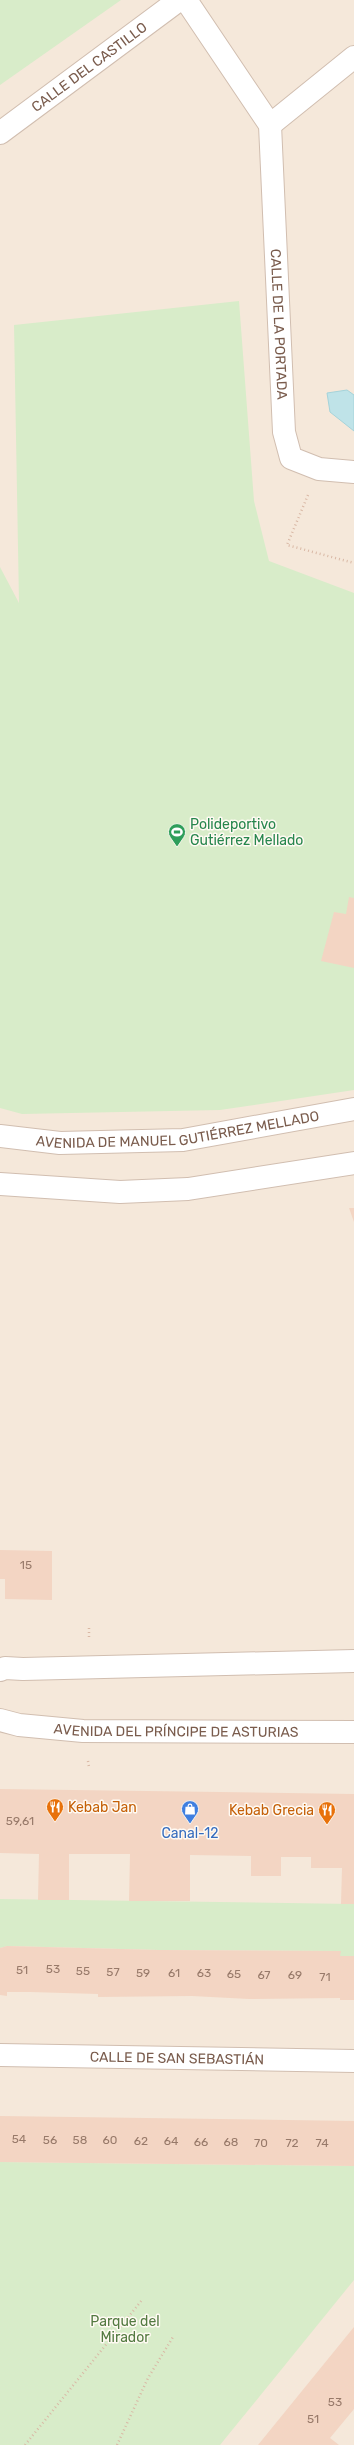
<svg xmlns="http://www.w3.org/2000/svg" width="354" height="2445" font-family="Rubik,sans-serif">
<rect width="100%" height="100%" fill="#fdf6ec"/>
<rect fill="#f5e8da" x="0" y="0" width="354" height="2445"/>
<g fill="#d8ecc9">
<polygon points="0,0 121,0 0,85"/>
<polygon points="239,301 254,501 269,561 354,593 354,1090 220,1110 22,1114 0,1108 0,567 19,603 14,325"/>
<polygon points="0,1899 354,1904 354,1956 340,1956 340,1951 159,1950 8,1946 0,1948"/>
<polygon points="0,2162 354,2166 354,2280 220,2445 0,2445"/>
</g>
<polygon fill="#bfe3e8" stroke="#a5d3da" points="347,390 354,395 354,431 330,412 327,393"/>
<g fill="#f3d5c3">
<polygon points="349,897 354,898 354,968 321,961 334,912 346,914"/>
<polygon points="349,1208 354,1208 354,1222"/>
<polygon points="0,1550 52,1551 52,1600 5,1599 5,1579 0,1579"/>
<polygon points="0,1789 354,1794 354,1904 341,1904 342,1868 311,1868 311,1857 281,1857 281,1876 251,1876 251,1856 190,1855 190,1901 129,1901 130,1854 69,1854 69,1900 38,1900 39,1854 0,1853"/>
<polygon points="7,1946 159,1950 341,1951 340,1956 354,1956 354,2000 340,2000 340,1998 249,1999 192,1996 98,1997 98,1994 30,1992 7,1992 7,1996 0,1995 0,1948"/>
<polygon points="0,2116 354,2121 354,2166 0,2162"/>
<polygon points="354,2327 354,2409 330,2438 339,2445 258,2445"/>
</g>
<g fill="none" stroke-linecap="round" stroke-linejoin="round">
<g stroke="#d1beb0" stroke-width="24">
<g id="minor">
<path id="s1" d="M 186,0 L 270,125 L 284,432 L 291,458 L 319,469 L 354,472"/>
<polyline points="270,125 354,57"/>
<path id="s2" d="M 0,133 L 179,0"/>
<path id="s3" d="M 0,1136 L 60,1143 L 183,1140 L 354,1109"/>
<polyline points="0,1184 120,1192 188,1189 354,1163"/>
<polyline points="0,1670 5,1668 23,1669 354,1661"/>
<path id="s4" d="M 0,1720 L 19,1725 L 83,1731 L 354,1732"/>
<path id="s5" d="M 0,2055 L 354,2061"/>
</g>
</g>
<g stroke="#d9b8a5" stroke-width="2.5" stroke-dasharray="1 3" stroke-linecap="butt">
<polyline points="308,495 287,545 354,563"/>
<polyline points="89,1628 89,1639"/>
<polyline points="88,1761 89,1767"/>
<polyline points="25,2445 142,2300"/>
<polyline points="117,2445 148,2378 173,2337"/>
</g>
<use href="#minor" stroke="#fff" stroke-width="22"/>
</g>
<defs>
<g id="stadium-pin" transform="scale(0.9)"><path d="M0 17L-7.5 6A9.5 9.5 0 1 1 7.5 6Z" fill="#2e9e5b" stroke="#fffaf3"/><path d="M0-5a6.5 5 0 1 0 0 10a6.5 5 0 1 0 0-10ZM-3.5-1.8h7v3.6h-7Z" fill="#fff"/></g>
<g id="restaurant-pin" transform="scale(0.9)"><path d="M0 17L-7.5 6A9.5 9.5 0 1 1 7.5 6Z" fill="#e8710a" stroke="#fffaf3"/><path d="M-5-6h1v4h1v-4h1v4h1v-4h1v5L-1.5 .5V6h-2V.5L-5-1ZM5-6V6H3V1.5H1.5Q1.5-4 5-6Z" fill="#fff"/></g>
<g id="shop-pin" transform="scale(0.9)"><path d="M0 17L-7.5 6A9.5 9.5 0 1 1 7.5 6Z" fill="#3f7fe0" stroke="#fffaf3"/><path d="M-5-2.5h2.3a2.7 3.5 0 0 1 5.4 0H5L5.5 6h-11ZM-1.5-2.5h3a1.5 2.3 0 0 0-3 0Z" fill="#fff"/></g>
</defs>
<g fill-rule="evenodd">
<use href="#stadium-pin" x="177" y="832"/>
<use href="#restaurant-pin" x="55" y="1807"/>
<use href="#shop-pin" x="190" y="1809"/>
<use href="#restaurant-pin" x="327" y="1810"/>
</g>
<g text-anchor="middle" stroke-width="3" stroke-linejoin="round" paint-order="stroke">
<g font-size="12" fill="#987a6a">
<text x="26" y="1569">15</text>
<text x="20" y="1825">59,61</text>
<text x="53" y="1973">53</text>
<text x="22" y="1974">51</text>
<text x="83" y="1975">55</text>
<text x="113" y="1976">57</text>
<text x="143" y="1977">59</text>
<text x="174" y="1977">61</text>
<text x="204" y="1977">63</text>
<text x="234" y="1978">65</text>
<text x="264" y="1979">67</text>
<text x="295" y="1979">69</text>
<text x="325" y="1981">71</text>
<text x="19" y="2143">54</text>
<text x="50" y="2144">56</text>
<text x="80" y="2144">58</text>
<text x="110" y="2144">60</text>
<text x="141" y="2145">62</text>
<text x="171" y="2145">64</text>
<text x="201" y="2146">66</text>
<text x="231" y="2146">68</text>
<text x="261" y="2147">70</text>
<text x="292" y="2147">72</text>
<text x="322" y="2147">74</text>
<text x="335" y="2406">53</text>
<text x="313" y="2423">51</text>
</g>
<g font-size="14" fill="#7a5c4d" stroke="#fffaf3">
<text dy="5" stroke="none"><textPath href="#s2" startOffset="111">CALLE DEL CASTILLO</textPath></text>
<text dy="5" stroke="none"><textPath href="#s1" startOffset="350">CALLE DE LA PORTADA</textPath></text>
<text dy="5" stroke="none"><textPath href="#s3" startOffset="179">AVENIDA DE MANUEL GUTIÉRREZ MELLADO</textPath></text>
<text dy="5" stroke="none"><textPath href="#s4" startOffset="177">AVENIDA DEL PRÍNCIPE DE ASTURIAS</textPath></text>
<text dy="5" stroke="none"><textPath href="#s5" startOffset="177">CALLE DE SAN SEBASTIÁN</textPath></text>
</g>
<g font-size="14" fill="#27864d" stroke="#fffaf3" text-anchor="start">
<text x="190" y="829">Polideportivo<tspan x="190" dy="16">Gutiérrez Mellado</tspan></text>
</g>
<g font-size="14" fill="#c56008" stroke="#fffaf3" text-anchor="start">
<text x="68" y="1812">Kebab Jan</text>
<text x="314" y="1815" text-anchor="end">Kebab Grecia</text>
</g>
<g font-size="14" fill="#366cbe" stroke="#fffaf3">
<text x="190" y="1838">Canal-12</text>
</g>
<g font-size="14" fill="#537a41" stroke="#fffaf3">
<text x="125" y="2326">Parque del<tspan x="125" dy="16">Mirador</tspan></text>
</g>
</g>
</svg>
